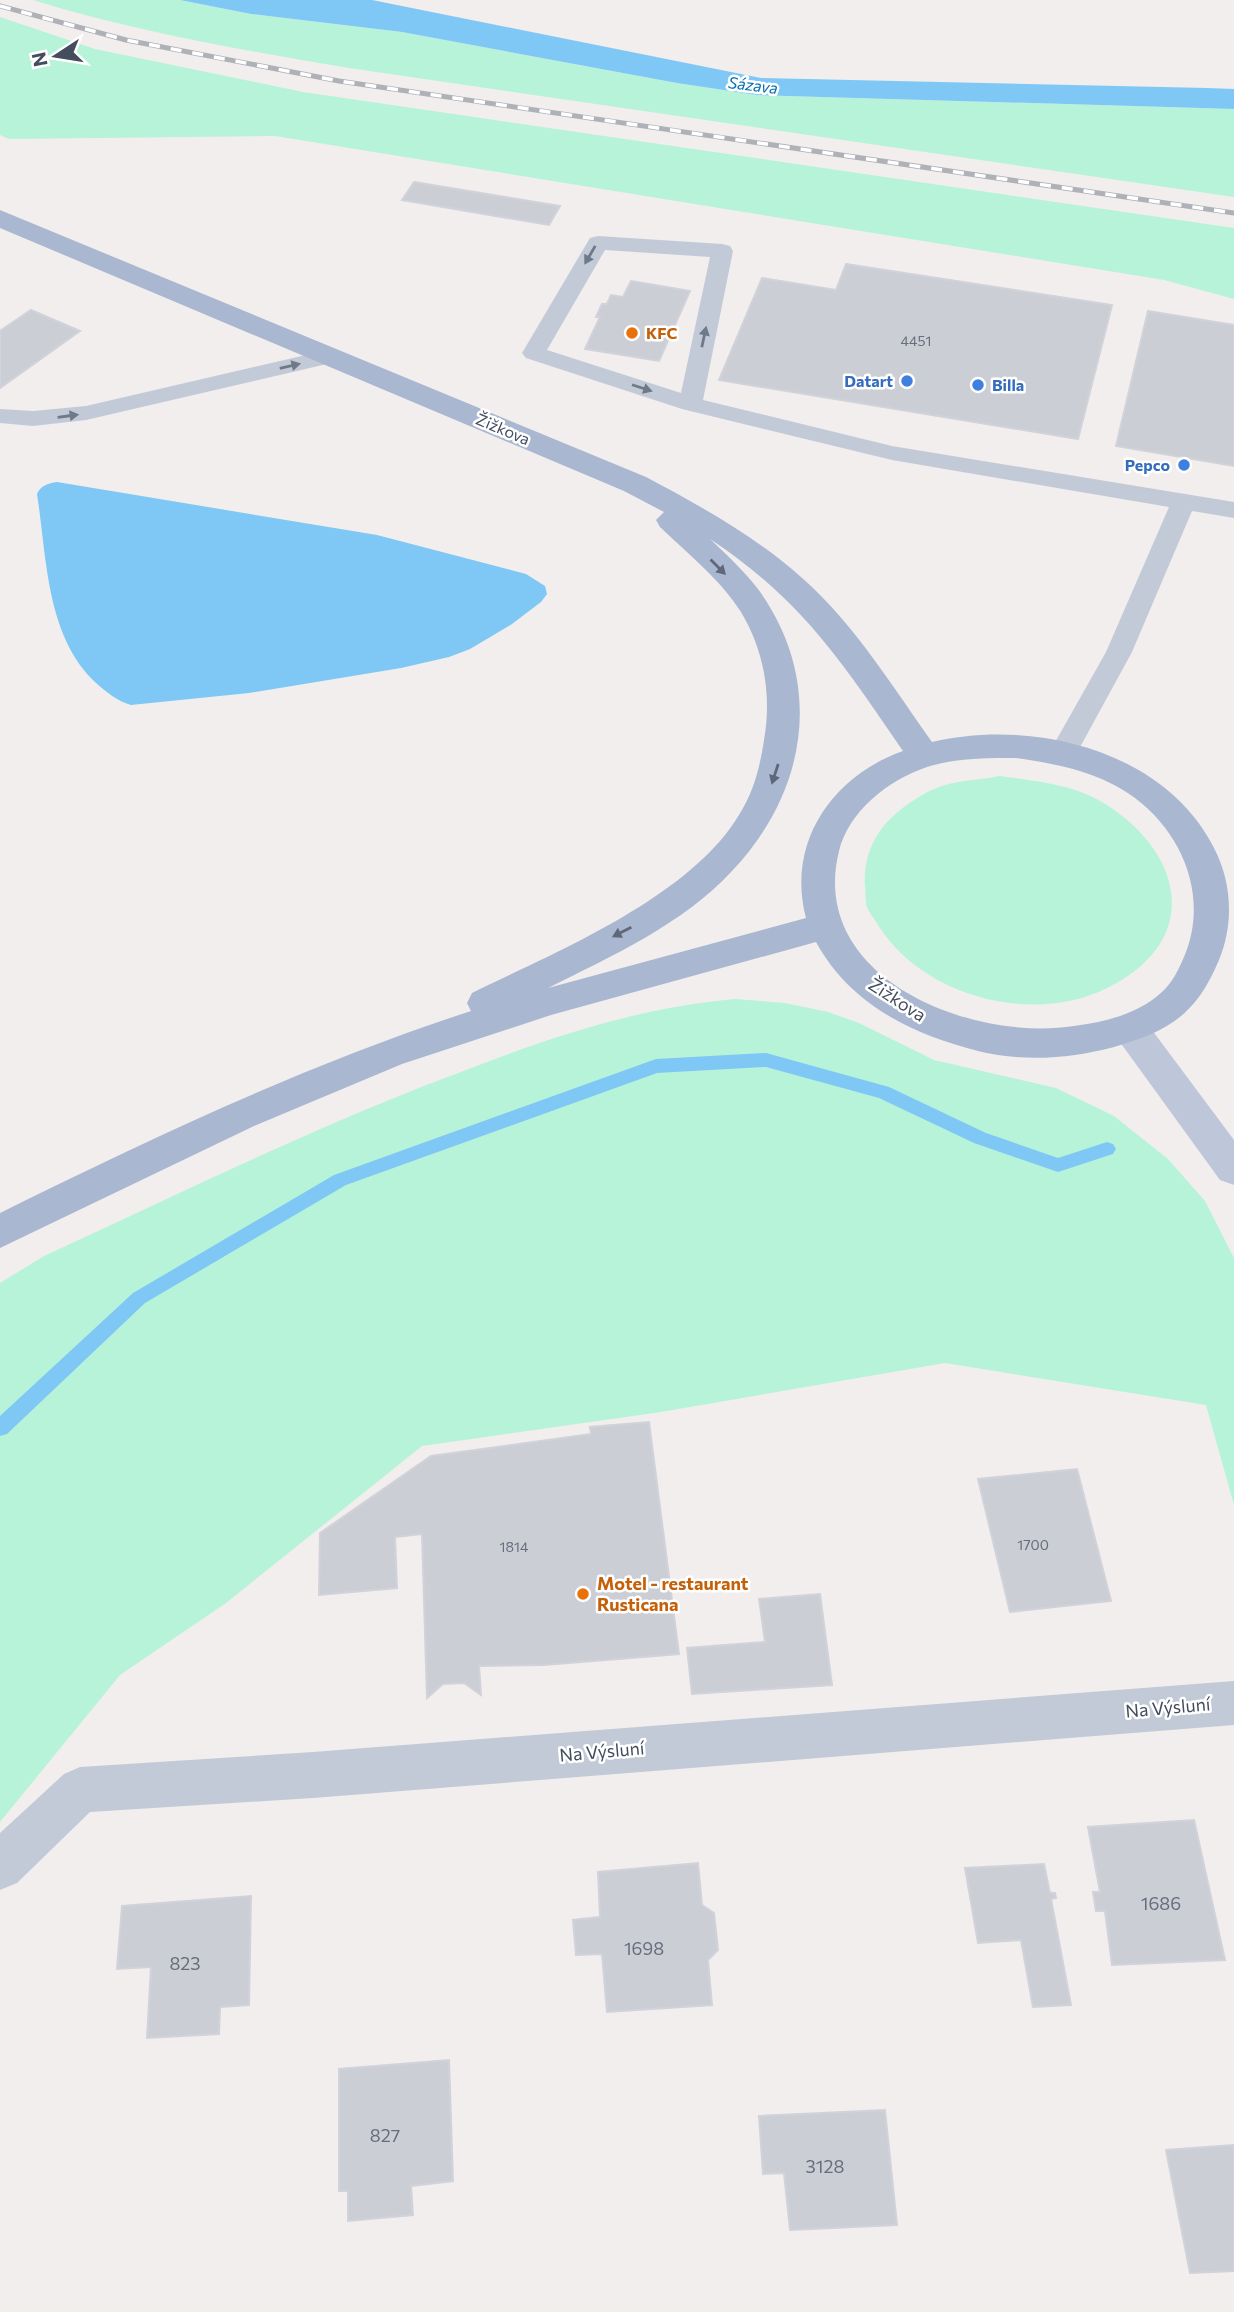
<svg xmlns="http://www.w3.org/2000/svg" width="1234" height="2312" font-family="Commissioner,sans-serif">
<rect width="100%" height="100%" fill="#f1eeed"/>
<g fill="#b7f3d9">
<path d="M 33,0 L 180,0 L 251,14 L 402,32 L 677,83 L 757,95 L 1234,109 L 1234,197 L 349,68 C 243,50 136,32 33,0 Z"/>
<polygon points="0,17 95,49 303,92 1234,228 1234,299 1164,280 275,136 9,139 0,135"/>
<path d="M 1000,776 C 1034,781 1072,784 1102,802 C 1185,852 1203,941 1107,988 C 1032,1026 922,996 878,925 C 875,919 869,913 867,907 C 865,901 866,892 865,886 C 863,861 872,837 890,819 C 907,803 929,788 953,783 C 968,780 985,779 1000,776 Z"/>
<path d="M 735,999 L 785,1003 L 828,1012 L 859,1023 L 934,1060 L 1056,1088 L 1114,1116 L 1168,1159 L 1205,1201 L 1234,1258 L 1234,1505 L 1206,1405 L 945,1363 L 661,1412 L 422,1446 L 226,1603 L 120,1675 L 0,1822 L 0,1283 L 44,1256 C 177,1195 308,1130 445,1078 C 543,1040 629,1009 735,999 Z"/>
</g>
<g fill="#7fc8f5">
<polygon points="180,0 372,0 761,78 1207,88 1234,89 1234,109 757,95 677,83 402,32 251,14"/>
<path d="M 57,482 L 377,535 L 526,574 L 545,586 L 547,594 L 541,602 L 512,624 L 470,649 L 449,657 L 401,668 L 249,693 L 131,705 C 117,701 106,692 95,682 C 46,635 47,558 37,494 C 40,486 48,483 57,482 Z"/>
</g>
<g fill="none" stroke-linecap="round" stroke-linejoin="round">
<polygon fill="#7fc8f5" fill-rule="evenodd" points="766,1053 889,1087 986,1133 1058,1158 1107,1142 1113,1144 1116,1149 1113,1154 1058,1172 974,1143 879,1098 766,1067 657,1073 346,1185 145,1303 7,1434 0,1436 0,1416 133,1293 334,1175 656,1059"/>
</g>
<g fill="#ccced6" stroke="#d1d2da" stroke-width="2">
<polygon points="414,182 560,206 549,225 402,200"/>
<polygon points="846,264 1112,305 1078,439 719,380 762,278 836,290"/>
<polygon points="631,281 690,291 659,361 585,349 600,317 596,317 602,304 607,304 611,295 623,297"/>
<polygon points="31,310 80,331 0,388 0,331"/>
<polygon points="1148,311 1234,325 1234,466 1116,446"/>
<polygon points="649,1422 679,1654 544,1665 479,1666 481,1695 464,1683 443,1684 427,1698 422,1534 395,1537 397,1588 319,1595 320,1533 431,1456 591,1434 590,1427"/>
<polygon points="1077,1469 1111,1601 1010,1612 978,1479"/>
<polygon points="820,1594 832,1685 692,1694 687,1648 765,1642 759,1599"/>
<polygon points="1194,1820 1225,1960 1112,1965 1105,1911 1096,1911 1093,1892 1100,1892 1088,1827"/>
<polygon points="698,1863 702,1905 714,1913 718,1950 708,1960 712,2005 607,2012 602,1954 576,1955 573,1920 600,1917 598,1872"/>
<polygon points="1044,1864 1050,1893 1055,1893 1056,1898 1051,1899 1071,2005 1033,2007 1021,1940 978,1943 965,1868"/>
<polygon points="251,1896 249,2005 220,2007 219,2034 147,2038 151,1967 117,1969 122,1906"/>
<polygon points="449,2060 453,2181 411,2186 413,2215 348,2221 348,2191 339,2191 339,2069"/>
<polygon points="885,2110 897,2225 790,2230 784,2173 763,2174 759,2116"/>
<polygon points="1234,2145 1234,2271 1190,2273 1166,2150"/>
</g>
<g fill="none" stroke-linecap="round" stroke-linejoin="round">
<g fill="#c3cad7" fill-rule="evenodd">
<path d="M 598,236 L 722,244 L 730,246 L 733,251 L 703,400 L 892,446 L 1234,502 L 1234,518 L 1192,511 L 1132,652 L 1073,760 L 1063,763 L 1053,760 L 1049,753 L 1106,652 L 1169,507 L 892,460 L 682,409 L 526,358 L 522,353 L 587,243 L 590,238 ZM 605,250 L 710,257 L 681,393 L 547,350 Z"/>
<polygon points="332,349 340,351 344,356 340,361 86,420 33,426 0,423 0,409 33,411 86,406"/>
</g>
<polygon fill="#c3cad7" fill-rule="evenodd" points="1234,1681 1234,1725 313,1798 90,1812 17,1883 0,1890 0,1833 64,1774 80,1767 313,1752"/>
<polygon fill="#bec6d9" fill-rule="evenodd" points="1130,1014 1143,1018 1234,1140 1234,1185 1220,1180 1117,1038 1112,1028 1117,1018"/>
<path fill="#aab7d0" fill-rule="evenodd" d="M 0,210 L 646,477 C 708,510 773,546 822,597 C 865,641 897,693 932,742 C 1032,718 1165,750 1214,848 C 1232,883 1234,923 1219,960 C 1196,1015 1169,1031 1114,1047 C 1069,1059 1023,1062 978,1051 C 911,1034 850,1004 816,942 L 551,1015 L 402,1064 L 254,1126 L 0,1248 L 0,1213 C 154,1137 308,1064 471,1011 L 467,1003 L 472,993 C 556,952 690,897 739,815 C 754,791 760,767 764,740 C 772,696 764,650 741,612 C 720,579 688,554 660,527 L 656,520 L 664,512 L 624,491 L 0,228 ZM 710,539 C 802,600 842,662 903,751 C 832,776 786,843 806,918 L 548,988 C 612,956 683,924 732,871 C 808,791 825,681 758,589 C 744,571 727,555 710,539 ZM 1016,758 C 1058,764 1100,772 1135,798 C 1184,835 1209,898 1184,957 C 1179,969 1172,983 1162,992 C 1138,1014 1105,1022 1074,1026 C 973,1042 807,979 839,851 C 849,811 888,780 927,767 C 955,758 987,758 1016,758 Z"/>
<g stroke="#afb1b9" stroke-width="5">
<polyline id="rail" points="0,6 126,40 339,81 1234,213"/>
</g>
<use href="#rail" stroke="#fff" stroke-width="3.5" stroke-dasharray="11" stroke-linecap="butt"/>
</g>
<defs><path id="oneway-solid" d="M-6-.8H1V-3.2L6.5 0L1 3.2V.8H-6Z" transform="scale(1.75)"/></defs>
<g fill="#707988">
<use href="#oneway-solid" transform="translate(590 255) rotate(120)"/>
<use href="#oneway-solid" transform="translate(704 337) rotate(-78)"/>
<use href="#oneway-solid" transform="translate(290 366) rotate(-13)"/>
<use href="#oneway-solid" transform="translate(642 388) rotate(18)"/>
<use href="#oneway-solid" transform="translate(68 416) rotate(-8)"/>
</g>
<g fill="#5e687a">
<use href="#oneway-solid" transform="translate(718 567) rotate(45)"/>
<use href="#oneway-solid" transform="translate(775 774) rotate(108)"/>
<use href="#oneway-solid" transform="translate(622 932) rotate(153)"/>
</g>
<g fill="#e8710a" stroke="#fff" stroke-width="2.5">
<circle cx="632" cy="333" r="7"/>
<circle cx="583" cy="1594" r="7"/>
</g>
<g fill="#3f7fe0" stroke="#fff" stroke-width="2.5">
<circle cx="907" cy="381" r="7"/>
<circle cx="978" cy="385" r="7"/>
<circle cx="1184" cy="465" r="7"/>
</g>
<g text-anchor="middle" stroke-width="5" stroke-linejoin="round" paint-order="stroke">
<g font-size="14" fill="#666d7b">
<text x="916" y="346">4451</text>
<text x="1033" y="1550">1700</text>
<text x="514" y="1552">1814</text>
</g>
<g font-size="16" font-style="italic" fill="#006fb4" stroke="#fff">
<text transform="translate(753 85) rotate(7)" y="6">Sázava</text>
</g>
<g font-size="16" font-weight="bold" fill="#c56008" stroke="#fff" text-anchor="start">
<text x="646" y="339">KFC</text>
</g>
<g font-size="16" font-weight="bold" fill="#366cbe" stroke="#fff" text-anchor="end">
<text x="893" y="387">Datart</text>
<text x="992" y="391" text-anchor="start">Billa</text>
<text x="1170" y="471">Pepco</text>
</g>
<g font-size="16" fill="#444d5d" stroke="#fff">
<text transform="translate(503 429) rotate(23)" y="6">Žižkova</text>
</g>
<g font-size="18" fill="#444d5d" stroke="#fff">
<text transform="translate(897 1000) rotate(33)" y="6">Žižkova</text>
<text transform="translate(1168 1708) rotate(-5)" y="6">Na Výsluní</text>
<text transform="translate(602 1752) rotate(-5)" y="6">Na Výsluní</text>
</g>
<g font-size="18" font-weight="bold" fill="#c56008" stroke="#fff" text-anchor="start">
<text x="597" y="1590">Motel - restaurant<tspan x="597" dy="21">Rusticana</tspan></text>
</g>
<g font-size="18" fill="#666d7b">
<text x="1161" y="1910">1686</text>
<text x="644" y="1955">1698</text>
<text x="185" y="1970">823</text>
<text x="385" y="2142">827</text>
<text x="825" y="2173">3128</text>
</g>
</g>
<g transform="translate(56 56) rotate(258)" stroke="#ffffff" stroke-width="5" paint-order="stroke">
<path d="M0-5L12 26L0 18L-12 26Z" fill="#444d5d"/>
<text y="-10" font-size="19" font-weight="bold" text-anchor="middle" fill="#444d5d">N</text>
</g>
</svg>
